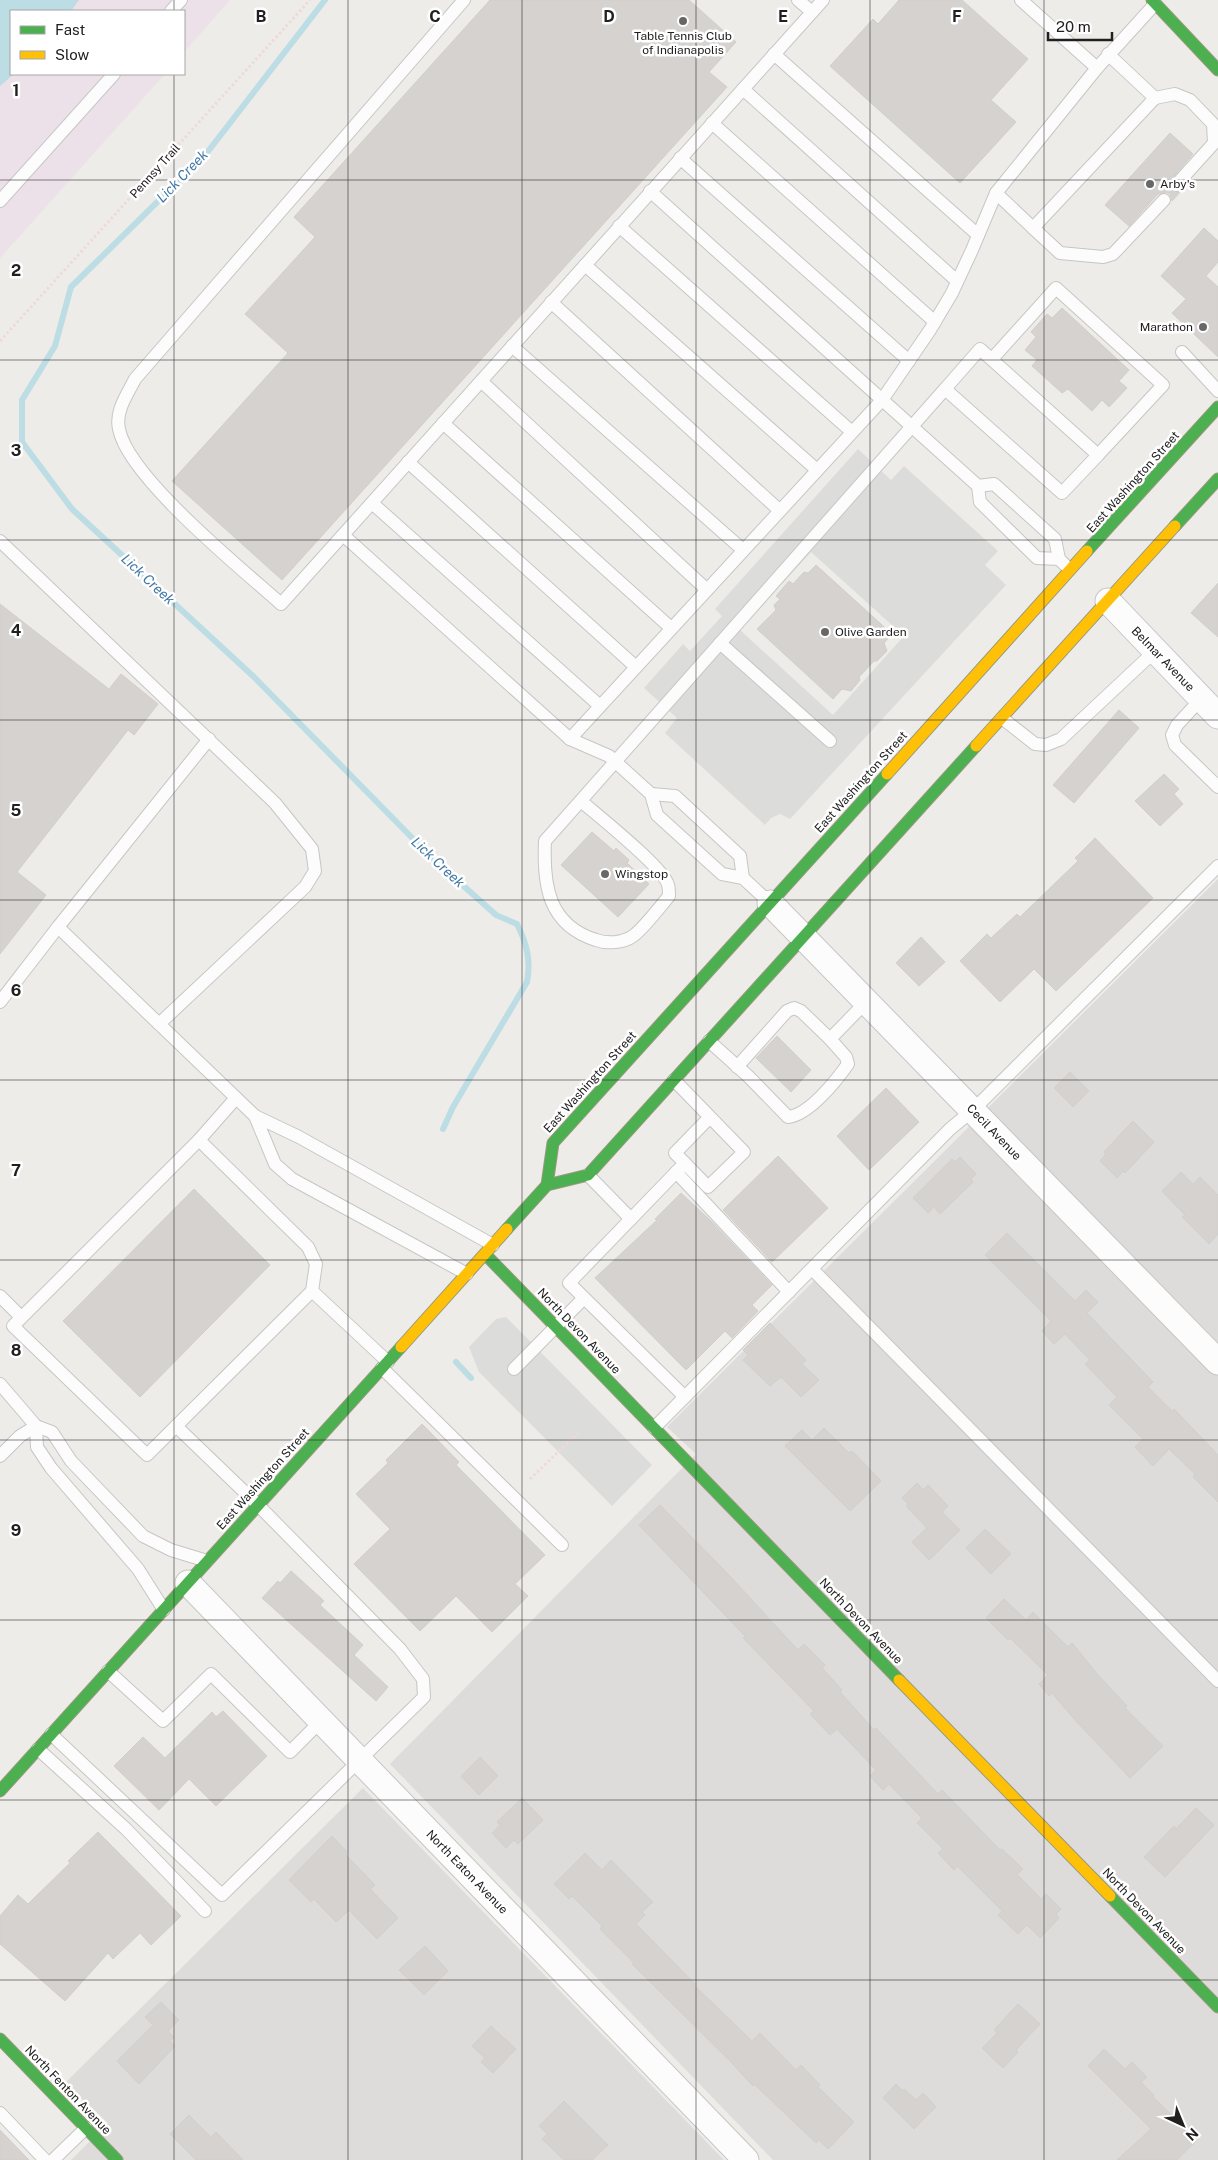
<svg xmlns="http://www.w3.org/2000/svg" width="1218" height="2160" font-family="'Public Sans',sans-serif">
<rect width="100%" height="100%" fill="#eeece9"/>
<g fill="#dddcda">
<polygon points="1218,879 1218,2160 773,2160 390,1764 696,1454 667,1427"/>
<polygon points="363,1788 724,2160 71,2160 108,2123 65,2083"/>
</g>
<polygon fill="#ece1e8" points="0,0 230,0 184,52 184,11 11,11 11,74 165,74 0,258"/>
<g fill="#dcdcda" fill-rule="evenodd">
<path d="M 858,449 L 891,480 L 904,466 L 998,551 L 985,565 L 1006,585 L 790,819 L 780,814 L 771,818 L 765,825 L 665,733 L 677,718 L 644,688 L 683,644 L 690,651 L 722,616 L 715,609 ZM 811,552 L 904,636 L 833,715 L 740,630 Z"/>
<polygon points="506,1317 652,1465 612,1506 479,1372 469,1347 496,1319"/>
</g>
<polygon fill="#bbdde3" points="0,0 79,0 71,11 11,11 11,74 14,74 0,86"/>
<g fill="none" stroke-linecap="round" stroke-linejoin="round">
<g stroke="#bbdde3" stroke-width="6">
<path d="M 325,0 L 206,154 L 71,287 L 55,346 L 22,400 L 22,442 L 72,509 L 254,677 L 428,854 L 496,915 L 517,924 C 527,944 531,960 527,982 L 453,1107 L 443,1129"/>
<polyline points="456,1362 471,1378"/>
</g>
</g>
<g fill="#d5d2d0" stroke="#d2ceca">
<polygon points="490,0 689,0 736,42 709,72 727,87 282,580 172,481 288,353 245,314 315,237 294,217"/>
<polygon points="899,0 962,0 1028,59 991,100 1016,122 960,183 830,66 873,19 878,24"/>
<polygon points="1170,133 1193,154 1168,183 1171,191 1175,193 1181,191 1172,201 1170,194 1166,192 1158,194 1129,226 1105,205"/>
<polygon points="1204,228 1218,241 1218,262 1206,276 1218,287 1218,357 1172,313 1186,299 1161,276"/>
<polygon points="1062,308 1129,370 1119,381 1127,388 1109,407 1102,400 1092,411 1068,389 1062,393 1032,366 1037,360 1025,350 1036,337 1031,332 1047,314 1052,318"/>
<polygon points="816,565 892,634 884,643 887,651 877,661 874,661 859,677 860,680 851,691 842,689 833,699 757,629 776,610 774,605 780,599 776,596 789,581 793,584 804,572 808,573"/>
<polygon points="1218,583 1218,637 1191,613"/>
<polygon points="0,604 109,689 121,674 158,704 134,735 128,730 17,872 46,895 0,954"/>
<polygon points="1119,710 1139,728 1074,803 1053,785"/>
<polygon points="1164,774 1179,789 1174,794 1183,804 1160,826 1135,801"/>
<polygon points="592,832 614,851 616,848 629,860 627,863 649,884 618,917 561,865"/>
<polygon points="1095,838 1153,898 1056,991 1034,969 1000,1002 960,961 987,934 991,938 1017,914 1020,917 1078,861 1075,858"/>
<polygon points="921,937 945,962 919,986 896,963"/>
<polygon points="777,1036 811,1070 791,1092 756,1058"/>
<polygon points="1070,1072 1089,1091 1073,1107 1054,1088"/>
<polygon points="886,1088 919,1122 869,1170 837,1136"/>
<polygon points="1133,1121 1154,1142 1125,1173 1123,1171 1117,1178 1100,1161 1106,1154 1104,1152"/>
<polygon points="778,1156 828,1208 772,1262 723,1210"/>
<polygon points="960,1157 976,1174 971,1179 973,1182 940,1214 934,1207 928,1213 913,1198 952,1159 955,1162"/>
<polygon points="1181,1172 1193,1184 1200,1177 1218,1195 1218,1234 1209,1244 1182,1217 1185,1215 1162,1191"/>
<polygon points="194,1189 270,1265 140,1397 63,1321"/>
<polygon points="681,1193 711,1221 772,1285 752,1305 758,1311 732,1338 725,1331 686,1370 595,1278 657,1220 655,1219"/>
<polygon points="1007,1233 1075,1301 1086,1290 1098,1302 1087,1313 1153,1382 1148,1387 1172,1411 1174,1409 1218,1455 1218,1502 1193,1477 1195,1474 1169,1449 1153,1466 1135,1447 1143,1439 1109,1405 1117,1397 1085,1364 1090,1360 1065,1334 1054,1344 1042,1331 1051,1321 985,1255"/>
<polygon points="770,1323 806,1360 802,1364 819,1380 801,1397 781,1377 770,1386 743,1360 748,1355 743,1350"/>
<polygon points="422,1424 459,1462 456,1465 545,1555 515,1584 528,1596 492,1632 456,1596 420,1631 354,1564 390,1529 356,1494 388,1463 386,1460"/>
<polygon points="824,1428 849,1453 852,1451 881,1481 850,1511 785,1446 802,1430 812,1440"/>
<polygon points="917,1483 923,1490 928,1485 948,1506 942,1512 960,1530 929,1560 912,1542 927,1528 906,1506 908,1504 902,1498"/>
<polygon points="660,1505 728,1574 798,1650 804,1644 825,1665 822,1668 842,1690 840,1692 874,1730 876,1728 938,1794 942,1790 1000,1850 1002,1849 1023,1869 1017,1874 1041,1899 1046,1894 1061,1909 1056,1914 1059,1918 1040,1938 1027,1925 1018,1934 998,1915 1002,1911 957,1866 954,1870 938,1853 943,1849 917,1823 922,1818 889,1784 883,1790 870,1776 876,1770 837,1729 830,1735 810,1714 814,1711 743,1638 745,1636 639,1525"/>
<polygon points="985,1529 1011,1554 991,1574 966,1548"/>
<polygon points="291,1571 324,1601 320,1605 363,1645 354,1655 388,1687 376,1701 262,1598 278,1581 280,1583"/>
<polygon points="1004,1599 1026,1620 1033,1612 1068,1647 1072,1643 1098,1675 1127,1706 1125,1708 1163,1746 1130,1778 1075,1720 1052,1693 1049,1696 1039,1684 1048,1675 1010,1638 1008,1640 986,1618"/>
<polygon points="223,1711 267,1756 216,1806 189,1779 159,1810 114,1766 143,1737 165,1758 212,1712 216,1717"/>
<polygon points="480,1757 498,1776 479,1795 461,1776"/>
<polygon points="522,1798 543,1820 518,1844 514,1840 506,1848 492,1833 500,1825 497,1822"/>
<polygon points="1196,1808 1214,1825 1165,1877 1144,1857 1174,1826 1176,1829"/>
<polygon points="98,1832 181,1916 151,1945 140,1933 113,1959 108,1953 65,2001 0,1944 0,1916 18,1895 28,1904 70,1863 68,1861"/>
<polygon points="332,1836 347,1852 345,1854 375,1885 370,1889 398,1918 377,1939 349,1910 336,1922 314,1899 311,1902 289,1880"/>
<polygon points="585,1853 602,1870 611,1860 653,1902 642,1912 645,1915 636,1924 695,1984 694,1985 752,2041 760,2033 796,2070 801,2065 820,2085 818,2087 854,2122 828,2149 819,2140 816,2143 754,2084 753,2086 731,2062 632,1964 634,1963 600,1929 602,1926 572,1896 569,1899 554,1884"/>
<polygon points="425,1946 448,1971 424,1995 399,1970"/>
<polygon points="161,2002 179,2020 168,2031 174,2037 170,2041 175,2046 139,2084 117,2061 153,2025 145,2017"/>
<polygon points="1018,2004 1040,2024 1016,2050 1018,2052 1003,2068 982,2048 997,2033 994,2030"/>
<polygon points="491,2026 516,2049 493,2073 481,2062 485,2058 472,2046"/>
<polygon points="1104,2049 1125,2069 1132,2062 1147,2077 1141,2082 1154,2095 1153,2097 1197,2140 1177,2160 1117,2160 1151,2129 1088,2066"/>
<polygon points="896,2084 903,2091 904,2089 916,2100 923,2093 936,2107 914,2129 883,2098"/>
<polygon points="564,2101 608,2145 592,2160 564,2160 542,2139 547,2134 539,2126"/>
<polygon points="189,2115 211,2137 216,2132 243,2160 196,2160 170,2134"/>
<polygon points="0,2130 29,2160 0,2160"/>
</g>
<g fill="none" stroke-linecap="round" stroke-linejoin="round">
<g stroke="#c7c6c5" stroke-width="14">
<g id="lane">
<path d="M 464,0 L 135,379 C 127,395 115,411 119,429 C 128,477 242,569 281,604 L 823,0"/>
<polyline points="798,0 812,12"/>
<polyline points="1021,0 1097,68"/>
<polyline points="171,11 181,0"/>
<polyline points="774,54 978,235"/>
<polyline points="743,89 957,281"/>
<polyline points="1155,98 1175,94 1190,100 1213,124 1214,143 1176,185"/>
<polyline points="712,123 935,322"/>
<polyline points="680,158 909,361"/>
<polyline points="650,191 978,486 980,502 1037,558 1059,559"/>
<polyline points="996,193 1033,228 1155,98 1108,54"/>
<polyline points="0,201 114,74"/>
<polyline points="619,226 852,432"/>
<polyline points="1033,228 1060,253 1103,257 1113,254 1164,200"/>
<polyline points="585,265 817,470"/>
<polyline points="551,302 779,510"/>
<polyline points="512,346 743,550"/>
<polyline points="1182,352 1218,391"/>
<polyline points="481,381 706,589"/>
<polyline points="945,389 980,349 1098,455 1163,385 1056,288 992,359"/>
<polyline points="443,423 671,628"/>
<polyline points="408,462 636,667"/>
<polyline points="978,486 994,484 1055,539 1059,559 1065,565"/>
<polyline points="372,503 600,706"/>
<polyline points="343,535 570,739 609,756 651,794 657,815 722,874 743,878 770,903"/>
<polyline points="0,541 275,803 312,849 315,871 305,887 159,1024"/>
<polyline points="720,643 830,741"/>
<polyline points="1201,699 1177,725 1172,735 1175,745 1218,787"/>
<polyline points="1002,718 1035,744 1046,745 1061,739 1155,651"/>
<polyline points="570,739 882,400 930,330 952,293 972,250 996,193 1097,68 1155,4"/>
<polyline points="651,794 675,796 740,856 743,878"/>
<path d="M 581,801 C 597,815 664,868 668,885 C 669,888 669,893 669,896 C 660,907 643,929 633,936 C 623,943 607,944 596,940 C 548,925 543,885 545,841 L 945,389 L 1062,493 L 1098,455"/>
<polyline points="58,927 209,739"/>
<polyline points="0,1002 58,927 255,1116"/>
<path d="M 709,1041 L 748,1076 L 788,1117 C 809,1115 836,1081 848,1064 L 846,1057 L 830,1039"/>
<polyline points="737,1067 787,1011 794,1008 801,1011 830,1039 867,1001"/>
<polyline points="674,1080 744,1152 708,1187 675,1153 710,1117"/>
<polyline points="199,1140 236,1098"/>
<polyline points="676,1172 789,1292"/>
<polyline points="588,1175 631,1219"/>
<polyline points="812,1269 1218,1681"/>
<polyline points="467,1274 292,1179 275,1164 255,1116 299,1137 493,1245"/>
<polyline points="312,1291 147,1455 13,1326 199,1140 308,1247 316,1264 312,1291 388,1362"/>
<polyline points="0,1296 21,1317"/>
<polyline points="382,1368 562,1545"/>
<polyline points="514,1369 584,1298"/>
<polyline points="0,1384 36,1426 52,1432 71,1461 143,1536 171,1550 207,1561"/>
<polyline points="685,1397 569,1283 685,1163"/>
<polyline points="36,1426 37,1447 51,1468 138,1569 164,1610"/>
<polyline points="654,1428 950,1129 973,1110 1218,866"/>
<polyline points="0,1456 20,1436 36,1426"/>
<polyline points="108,1671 163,1721 211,1674 290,1752 321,1721"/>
<polyline points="51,1734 222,1895 424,1697 423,1679 400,1649 258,1505 176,1426"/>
<polyline points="38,1749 126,1829 205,1911"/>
<polyline points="0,2113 45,2160"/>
<polyline points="53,2160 86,2128"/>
</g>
</g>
<g stroke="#c7c6c5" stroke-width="27">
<g id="street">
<polyline points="1108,601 1218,716"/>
<polyline points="770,903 1218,1362"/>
<polyline points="188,1583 746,2160"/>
</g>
</g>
<g stroke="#999a7f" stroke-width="13">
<g id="fast">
<polyline points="1152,0 1218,70"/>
<polyline points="1175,526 1218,479"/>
<polyline points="1087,551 1218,407"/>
<polyline points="547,1185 553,1143 887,774"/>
<polyline points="507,1229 547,1185 588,1175 976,746"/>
<polyline points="485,1254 899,1680"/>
<polyline points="0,1791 401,1347"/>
<polyline points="1110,1896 1218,2007"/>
<polyline points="0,2039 117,2160"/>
</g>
</g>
<g stroke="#999a7f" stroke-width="13">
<g id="slow">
<polyline points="976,746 1175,526"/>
<polyline points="887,774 1087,551"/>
<polyline points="401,1347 507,1229"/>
<polyline points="899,1680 1110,1896"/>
</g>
</g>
<g stroke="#ecdbd9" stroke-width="3" stroke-dasharray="2.5 2.5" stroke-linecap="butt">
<polyline points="0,341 310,0"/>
<polyline points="530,1479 578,1433"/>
</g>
<use href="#lane" stroke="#fcfcfc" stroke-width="12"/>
<use href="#street" stroke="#fcfcfc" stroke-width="25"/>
<use href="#fast" stroke="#4caf50" stroke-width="11"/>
<use href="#slow" stroke="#ffc107" stroke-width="11"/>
</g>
<path fill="none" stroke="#202020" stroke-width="1" stroke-opacity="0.55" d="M 174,0 L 174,11M 348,0 L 348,2160M 522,0 L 522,2160M 696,0 L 696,2160M 870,0 L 870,2160M 1044,0 L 1044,2160M 174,74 L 174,2160M 0,180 L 1218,180M 0,360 L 1218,360M 0,540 L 1218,540M 0,720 L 1218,720M 0,900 L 1218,900M 0,1080 L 1218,1080M 0,1260 L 1218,1260M 0,1440 L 1218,1440M 0,1620 L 1218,1620M 0,1800 L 1218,1800M 0,1980 L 1218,1980"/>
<g fill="#686766" stroke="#fff" stroke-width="2">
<circle cx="683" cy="21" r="5"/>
<circle cx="1150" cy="184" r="5"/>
<circle cx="1203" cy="327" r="5"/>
<circle cx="825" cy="632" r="5"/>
<circle cx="605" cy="874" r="5"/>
</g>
<g text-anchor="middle" stroke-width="5" stroke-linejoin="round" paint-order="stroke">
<g font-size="12" fill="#202020" stroke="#fff" text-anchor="start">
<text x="683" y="40" text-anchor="middle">Table Tennis Club<tspan x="683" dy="14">of Indianapolis</tspan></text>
<text x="1160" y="188">Arby's</text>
<text x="1193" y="331" text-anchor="end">Marathon</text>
<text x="835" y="636">Olive Garden</text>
<text x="615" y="878">Wingstop</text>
</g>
<g font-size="12" fill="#202020" stroke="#fff">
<text transform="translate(155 171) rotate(-48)" y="4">Pennsy Trail</text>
<text transform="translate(1133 482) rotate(-48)" y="4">East Washington Street</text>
<text transform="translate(1163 659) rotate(46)" y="4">Belmar Avenue</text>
<text transform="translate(861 782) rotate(-48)" y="4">East Washington Street</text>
<text transform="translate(590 1082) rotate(-48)" y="4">East Washington Street</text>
<text transform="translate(994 1132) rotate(46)" y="4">Cecil Avenue</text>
<text transform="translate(579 1331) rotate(46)" y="4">North Devon Avenue</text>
<text transform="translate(263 1479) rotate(-48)" y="4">East Washington Street</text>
<text transform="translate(861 1621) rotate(46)" y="4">North Devon Avenue</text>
<text transform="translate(467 1872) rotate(46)" y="4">North Eaton Avenue</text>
<text transform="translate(1144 1911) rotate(46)" y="4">North Devon Avenue</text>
<text transform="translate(68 2090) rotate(46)" y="4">North Fenton Avenue</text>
</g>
<g font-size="14" font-style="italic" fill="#4279a6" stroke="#fff">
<text transform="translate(182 176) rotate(-46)" y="5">Lick Creek</text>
<text transform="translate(148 579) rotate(43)" y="5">Lick Creek</text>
<text transform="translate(438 862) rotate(43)" y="5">Lick Creek</text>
</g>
</g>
<g font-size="16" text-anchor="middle" font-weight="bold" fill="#202020" stroke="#fff" stroke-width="5" stroke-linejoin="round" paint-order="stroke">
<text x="261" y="22">B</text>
<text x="435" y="22">C</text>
<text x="609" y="22">D</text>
<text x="783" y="22">E</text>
<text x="957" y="22">F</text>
<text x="16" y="96">1</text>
<text x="16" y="276">2</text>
<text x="16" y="456">3</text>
<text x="16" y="636">4</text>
<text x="16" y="816">5</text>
<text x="16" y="996">6</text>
<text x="16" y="1176">7</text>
<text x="16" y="1356">8</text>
<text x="16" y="1536">9</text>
</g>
<rect x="10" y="10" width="175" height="65" fill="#ffffff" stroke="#a6a6a6"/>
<rect x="20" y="26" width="25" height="8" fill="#4caf50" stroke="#a6a6a6"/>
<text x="55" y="35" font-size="15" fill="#202020">Fast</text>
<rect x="20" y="51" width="25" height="8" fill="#ffc107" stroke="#a6a6a6"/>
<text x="55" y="60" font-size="15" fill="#202020">Slow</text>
<g transform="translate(1183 2125) rotate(136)" stroke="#ffffff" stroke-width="4" paint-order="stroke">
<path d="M0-4L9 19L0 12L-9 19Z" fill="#202020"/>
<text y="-8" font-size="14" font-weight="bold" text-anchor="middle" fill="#202020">N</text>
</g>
<path d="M1048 32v8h64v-8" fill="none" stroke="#202020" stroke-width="2.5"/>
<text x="1056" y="32" font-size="15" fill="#202020" stroke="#ffffff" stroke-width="4" paint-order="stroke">20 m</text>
</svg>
